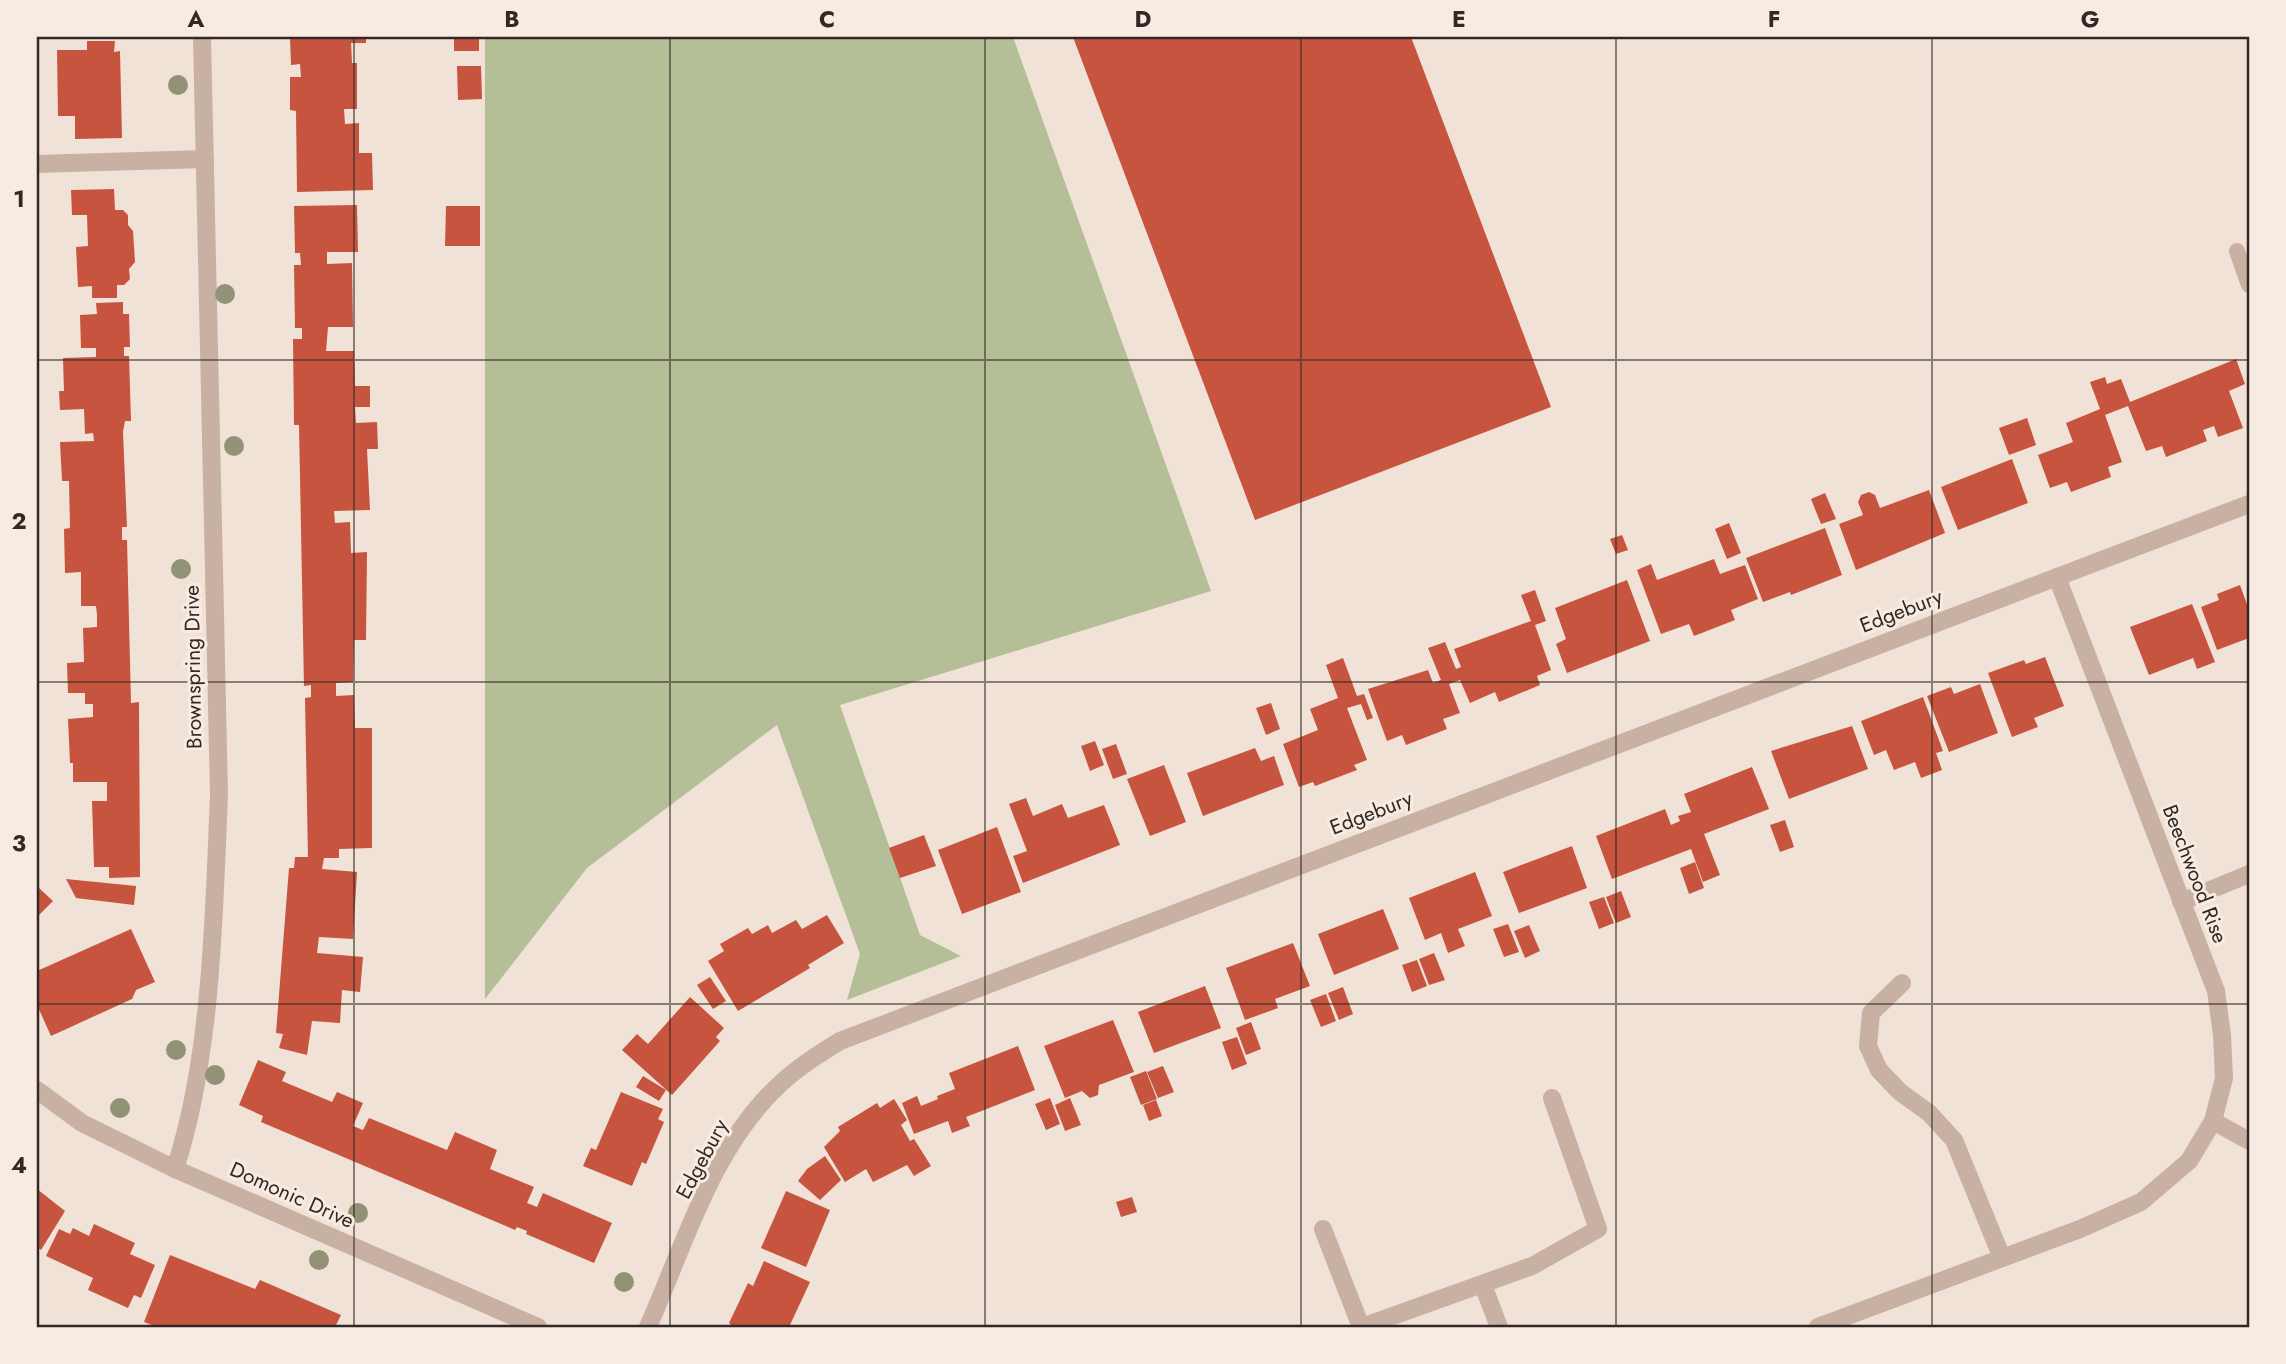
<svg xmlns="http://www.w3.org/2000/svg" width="2286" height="1364" font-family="Jost,sans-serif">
<rect width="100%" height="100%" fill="#f0e2d6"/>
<polygon fill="#b5bf97" points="485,37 1013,37 1211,591 840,705 920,935 961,956 847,1000 860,954 777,725 587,868 485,999"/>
<g fill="#c6543e">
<polygon points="290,37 366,37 366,43 351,43 352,63 357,63 357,109 344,109 345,124 359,123 359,153 372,153 373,190 297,192 296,111 290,110 290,77 301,77 300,64 291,65"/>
<rect x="454" y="37" width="25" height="14"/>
<polygon points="1073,37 1411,37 1551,407 1255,520"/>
<polygon points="87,41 115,41 114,52 120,51 122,138 75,139 75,116 58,116 57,50 87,50"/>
<polygon points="457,66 481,66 482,99 458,100"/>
<polygon points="114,189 115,210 123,210 128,215 128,225 133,231 135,262 129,269 130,279 124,285 117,285 117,298 92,298 92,286 78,287 76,247 88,246 87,215 72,215 71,190"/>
<polygon points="357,205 358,252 327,252 327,264 352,263 353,327 328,327 326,351 354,351 355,386 370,386 370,407 355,407 356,423 377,422 378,449 367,449 370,510 334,511 335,523 350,522 351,553 367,552 366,640 354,640 353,682 336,683 336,696 354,695 355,728 372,728 372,848 339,849 339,858 324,858 322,869 357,872 353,939 319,937 317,953 363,957 360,992 342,990 340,1023 312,1021 307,1055 279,1048 283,1034 276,1033 289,868 294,868 295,857 308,857 305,698 311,697 311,685 304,686 299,425 294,425 293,339 302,339 302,328 295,328 294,265 301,265 300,253 295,253 294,206"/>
<polygon points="446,206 480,206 480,246 445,246"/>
<polygon points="123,302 123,314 129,314 130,347 124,347 124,356 129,356 131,421 125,421 123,432 127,527 122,527 122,540 127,540 131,703 139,702 140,877 109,878 109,867 94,867 92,801 107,801 107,782 73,782 73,763 70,763 68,719 93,717 93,704 85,704 85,693 68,693 67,663 84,662 83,628 97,627 97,615 96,606 81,606 81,572 65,573 64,529 70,528 69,481 62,481 60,442 94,441 93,433 85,434 84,409 60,410 59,391 64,391 63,358 96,357 96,348 81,348 80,315 97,314 96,303"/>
<polygon points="2236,359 2245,384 2229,391 2243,428 2218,437 2214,426 2203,430 2207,441 2166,457 2162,446 2146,451 2128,406 2105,415 2122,462 2108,467 2111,477 2071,492 2067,482 2050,488 2038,455 2073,442 2066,423 2100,409 2090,382 2105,377 2107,384 2121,379 2130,402"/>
<polygon points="2027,418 2036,445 2009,455 1999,428"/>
<polygon points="2012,459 2028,503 1958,530 1941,487"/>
<polygon points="1929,490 1945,533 1856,570 1839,524 1863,515 1858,502 1861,495 1869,492 1875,495 1880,508"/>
<polygon points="1825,493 1836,519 1821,524 1811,499"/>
<polygon points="1729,523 1741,553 1727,559 1715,529"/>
<polygon points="1825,528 1842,575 1791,595 1790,592 1763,602 1746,558"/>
<polygon points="1622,535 1628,550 1616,554 1610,539"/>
<polygon points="1714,559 1720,574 1745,565 1758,599 1731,610 1735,620 1694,636 1689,624 1661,634 1637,570 1651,564 1657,580"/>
<polygon points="1627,580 1650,641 1567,673 1556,644 1566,639 1555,608"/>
<polygon points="2240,585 2249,610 2249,638 2217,650 2201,607 2219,600 2217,594"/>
<polygon points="1535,590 1546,621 1535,625 1551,670 1537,676 1540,685 1499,702 1495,692 1470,703 1460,680 1449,684 1460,713 1443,719 1447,729 1406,745 1402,735 1387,741 1368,689 1428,670 1433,683 1441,680 1428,648 1445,642 1456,669 1461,667 1454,649 1531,621 1521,595"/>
<polygon points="2192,604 2215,662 2197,669 2193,658 2149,675 2130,627"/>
<polygon points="2045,657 2064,706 2034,718 2038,727 2012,737 1988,673 2024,660 2026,664"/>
<polygon points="1343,658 1357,696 1364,694 1373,718 1367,720 1361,704 1347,708 1367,760 1354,765 1357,770 1315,786 1313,782 1299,787 1283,744 1318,730 1310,709 1338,698 1326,665"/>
<polygon points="1980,684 1998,733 1949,752 1927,696 1951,687 1954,694"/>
<polygon points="1923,697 1943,751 1936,753 1942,770 1921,778 1915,762 1894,770 1886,750 1874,755 1861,721"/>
<polygon points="1271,703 1280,729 1266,735 1256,708"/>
<polygon points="1852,726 1868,769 1789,799 1771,751"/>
<polygon points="1095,741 1104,765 1090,771 1081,746"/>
<polygon points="1116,744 1127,774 1113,779 1102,749"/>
<polygon points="1255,748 1261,761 1274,756 1284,785 1203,816 1187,773"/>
<polygon points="1164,765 1186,822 1150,836 1127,779"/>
<polygon points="1752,767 1769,809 1704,834 1720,875 1703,882 1691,849 1612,879 1596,836 1665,809 1671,825 1680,821 1678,816 1691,812 1684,794"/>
<polygon points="1026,798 1033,816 1062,804 1068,818 1104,805 1120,845 1023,883 1013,856 1027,851 1009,804"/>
<polygon points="1785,820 1794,847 1780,852 1770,825"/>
<polygon points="997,827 1021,892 962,914 938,850"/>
<polygon points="924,835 936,866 900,878 889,848"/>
<polygon points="1572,846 1587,888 1519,913 1503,872"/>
<polygon points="1695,862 1704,888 1689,894 1680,868"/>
<polygon points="1475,872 1492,916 1458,929 1465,946 1448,953 1441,933 1425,940 1409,898"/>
<polygon points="66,879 136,886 134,905 76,898"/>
<polygon points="39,888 53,901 37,917 37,891"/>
<polygon points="1621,891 1631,917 1616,923 1606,897"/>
<polygon points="1604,897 1614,923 1599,929 1589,902"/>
<polygon points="1383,909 1399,949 1334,975 1318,934"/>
<polygon points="827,915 844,943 808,965 810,968 738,1011 708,961 724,951 720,944 748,928 752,934 768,925 772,933 796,920 802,929"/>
<polygon points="1508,924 1519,952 1504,957 1493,929"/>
<polygon points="1529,925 1540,951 1525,958 1514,931"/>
<polygon points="131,929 155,982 136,990 132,999 51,1036 37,1005 37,971"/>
<polygon points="1293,943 1310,986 1275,999 1278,1008 1245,1020 1226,968"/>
<polygon points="1434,953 1445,980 1429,985 1419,959"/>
<polygon points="1417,960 1427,986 1412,992 1402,965"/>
<polygon points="710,977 726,1001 713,1009 697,985"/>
<polygon points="1205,986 1221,1028 1154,1053 1138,1012"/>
<polygon points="1343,987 1353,1014 1339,1020 1328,993"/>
<polygon points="1326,994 1336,1021 1321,1027 1310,1000"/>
<polygon points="690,997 724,1028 716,1037 720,1041 672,1095 622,1050 637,1034 648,1044"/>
<polygon points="1113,1020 1134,1072 1099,1085 1098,1095 1090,1098 1082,1091 1065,1098 1044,1046"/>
<polygon points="1251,1022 1261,1049 1246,1055 1236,1028"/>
<polygon points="1237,1037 1247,1064 1232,1070 1222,1042"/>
<polygon points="1018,1046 1035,1090 966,1117 970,1126 952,1133 948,1121 914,1134 902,1103 917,1096 921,1106 938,1099 937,1096 955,1089 949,1073"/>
<polygon points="258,1060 286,1072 282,1081 332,1102 337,1092 363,1103 353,1126 363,1130 369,1118 447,1150 455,1132 497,1150 490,1169 534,1187 527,1203 537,1207 543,1193 612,1223 594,1263 526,1234 527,1231 517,1227 515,1230 261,1122 263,1116 239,1105"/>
<polygon points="1163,1066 1174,1092 1158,1098 1147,1072"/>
<polygon points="1146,1071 1157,1099 1141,1105 1130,1077"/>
<polygon points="643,1076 666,1090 659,1101 636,1087"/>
<polygon points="621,1092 663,1109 658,1119 664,1122 646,1164 642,1162 632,1186 583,1166 591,1148 596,1150"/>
<polygon points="1050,1098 1060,1124 1046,1130 1035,1104"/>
<polygon points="1070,1098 1081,1125 1065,1131 1055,1105"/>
<polygon points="894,1099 907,1120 901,1125 910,1141 914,1139 931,1166 914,1176 907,1165 873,1182 866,1169 845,1182 824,1147 840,1131 838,1127 877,1103 880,1108"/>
<polygon points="1156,1100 1162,1116 1149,1121 1143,1105"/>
<polygon points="825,1156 841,1180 820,1200 798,1181 807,1169"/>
<polygon points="37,1189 65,1211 41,1250 37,1247"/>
<polygon points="786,1191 830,1210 806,1267 761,1248"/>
<polygon points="1132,1197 1137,1212 1121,1217 1116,1202"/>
<polygon points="94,1224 135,1243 130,1254 155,1265 141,1298 134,1295 128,1308 88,1290 93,1278 46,1256 59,1229 70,1234 73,1228 89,1236"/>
<polygon points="170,1255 255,1289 260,1280 341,1315 335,1327 157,1327 144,1322"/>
<polygon points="764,1261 810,1282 790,1325 794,1327 733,1327 729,1323 739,1302 748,1283 753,1286"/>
</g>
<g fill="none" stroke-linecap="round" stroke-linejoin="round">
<polyline stroke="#c8b1a3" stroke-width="16" points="2237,251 2249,285"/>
<g stroke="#c8b1a3" stroke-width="18">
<polyline points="37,164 205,159"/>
<polyline points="2181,902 2249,874"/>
<polyline points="1902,983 1871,1013 1868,1046 1879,1070 1900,1092 1929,1113 1954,1140 2002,1258"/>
<polyline points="37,1090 82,1123 175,1169 538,1327"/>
<polyline points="2213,1121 2249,1141"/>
<path d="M 175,1169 C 212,1056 214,913 219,794 L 202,37"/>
<polyline points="1323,1229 1361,1327"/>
<polyline points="1483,1285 1499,1327"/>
<path d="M 648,1327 C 684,1246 712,1147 779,1085 C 798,1067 819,1054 840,1041 L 2249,504"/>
<polyline points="1362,1327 1532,1266 1598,1229 1552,1098"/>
<polyline points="1818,1327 2080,1229 2141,1202 2189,1161 2213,1121 2224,1078 2222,1035 2216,991 2057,577"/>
</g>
</g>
<g fill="#929277">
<circle cx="178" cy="85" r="10"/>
<circle cx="225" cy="294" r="10"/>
<circle cx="234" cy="446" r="10"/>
<circle cx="181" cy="569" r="10"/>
<circle cx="176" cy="1050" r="10"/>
<circle cx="215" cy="1075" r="10"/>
<circle cx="120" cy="1108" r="10"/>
<circle cx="358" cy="1213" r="10"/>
<circle cx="319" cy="1260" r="10"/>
<circle cx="624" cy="1282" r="10"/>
</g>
<path fill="none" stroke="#332825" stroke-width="2" stroke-opacity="0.55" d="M 354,37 L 354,1327M 670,37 L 670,1327M 985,37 L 985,1327M 1301,37 L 1301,1327M 1616,37 L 1616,1327M 1932,37 L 1932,1327M 37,360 L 2249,360M 37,682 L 2249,682M 37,1004 L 2249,1004"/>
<g text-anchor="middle" stroke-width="6" stroke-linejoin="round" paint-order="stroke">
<g font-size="21" fill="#332825" stroke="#f8ece2">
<text transform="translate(1901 611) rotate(-21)" y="7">Edgebury</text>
<text transform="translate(193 667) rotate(-91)" y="7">Brownspring Drive</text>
<text transform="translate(1371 813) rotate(-21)" y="7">Edgebury</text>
<text transform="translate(2195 874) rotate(69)" y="7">Beechwood Rise</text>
<text transform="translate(702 1159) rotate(-62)" y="7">Edgebury</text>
<text transform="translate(292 1195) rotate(24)" y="7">Domonic Drive</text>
</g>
</g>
<rect width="2286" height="1364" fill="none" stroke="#f8ece2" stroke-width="77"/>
<rect x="38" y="38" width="2210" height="1288" fill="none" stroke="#332825" stroke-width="2.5"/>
<g font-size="23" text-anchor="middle" font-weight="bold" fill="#332825">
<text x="196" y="27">A</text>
<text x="512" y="27">B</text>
<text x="827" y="27">C</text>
<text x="1143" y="27">D</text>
<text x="1459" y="27">E</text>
<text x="1774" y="27">F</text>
<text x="2090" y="27">G</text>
<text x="19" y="207">1</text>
<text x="19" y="529">2</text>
<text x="19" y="851">3</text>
<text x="19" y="1173">4</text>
</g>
</svg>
